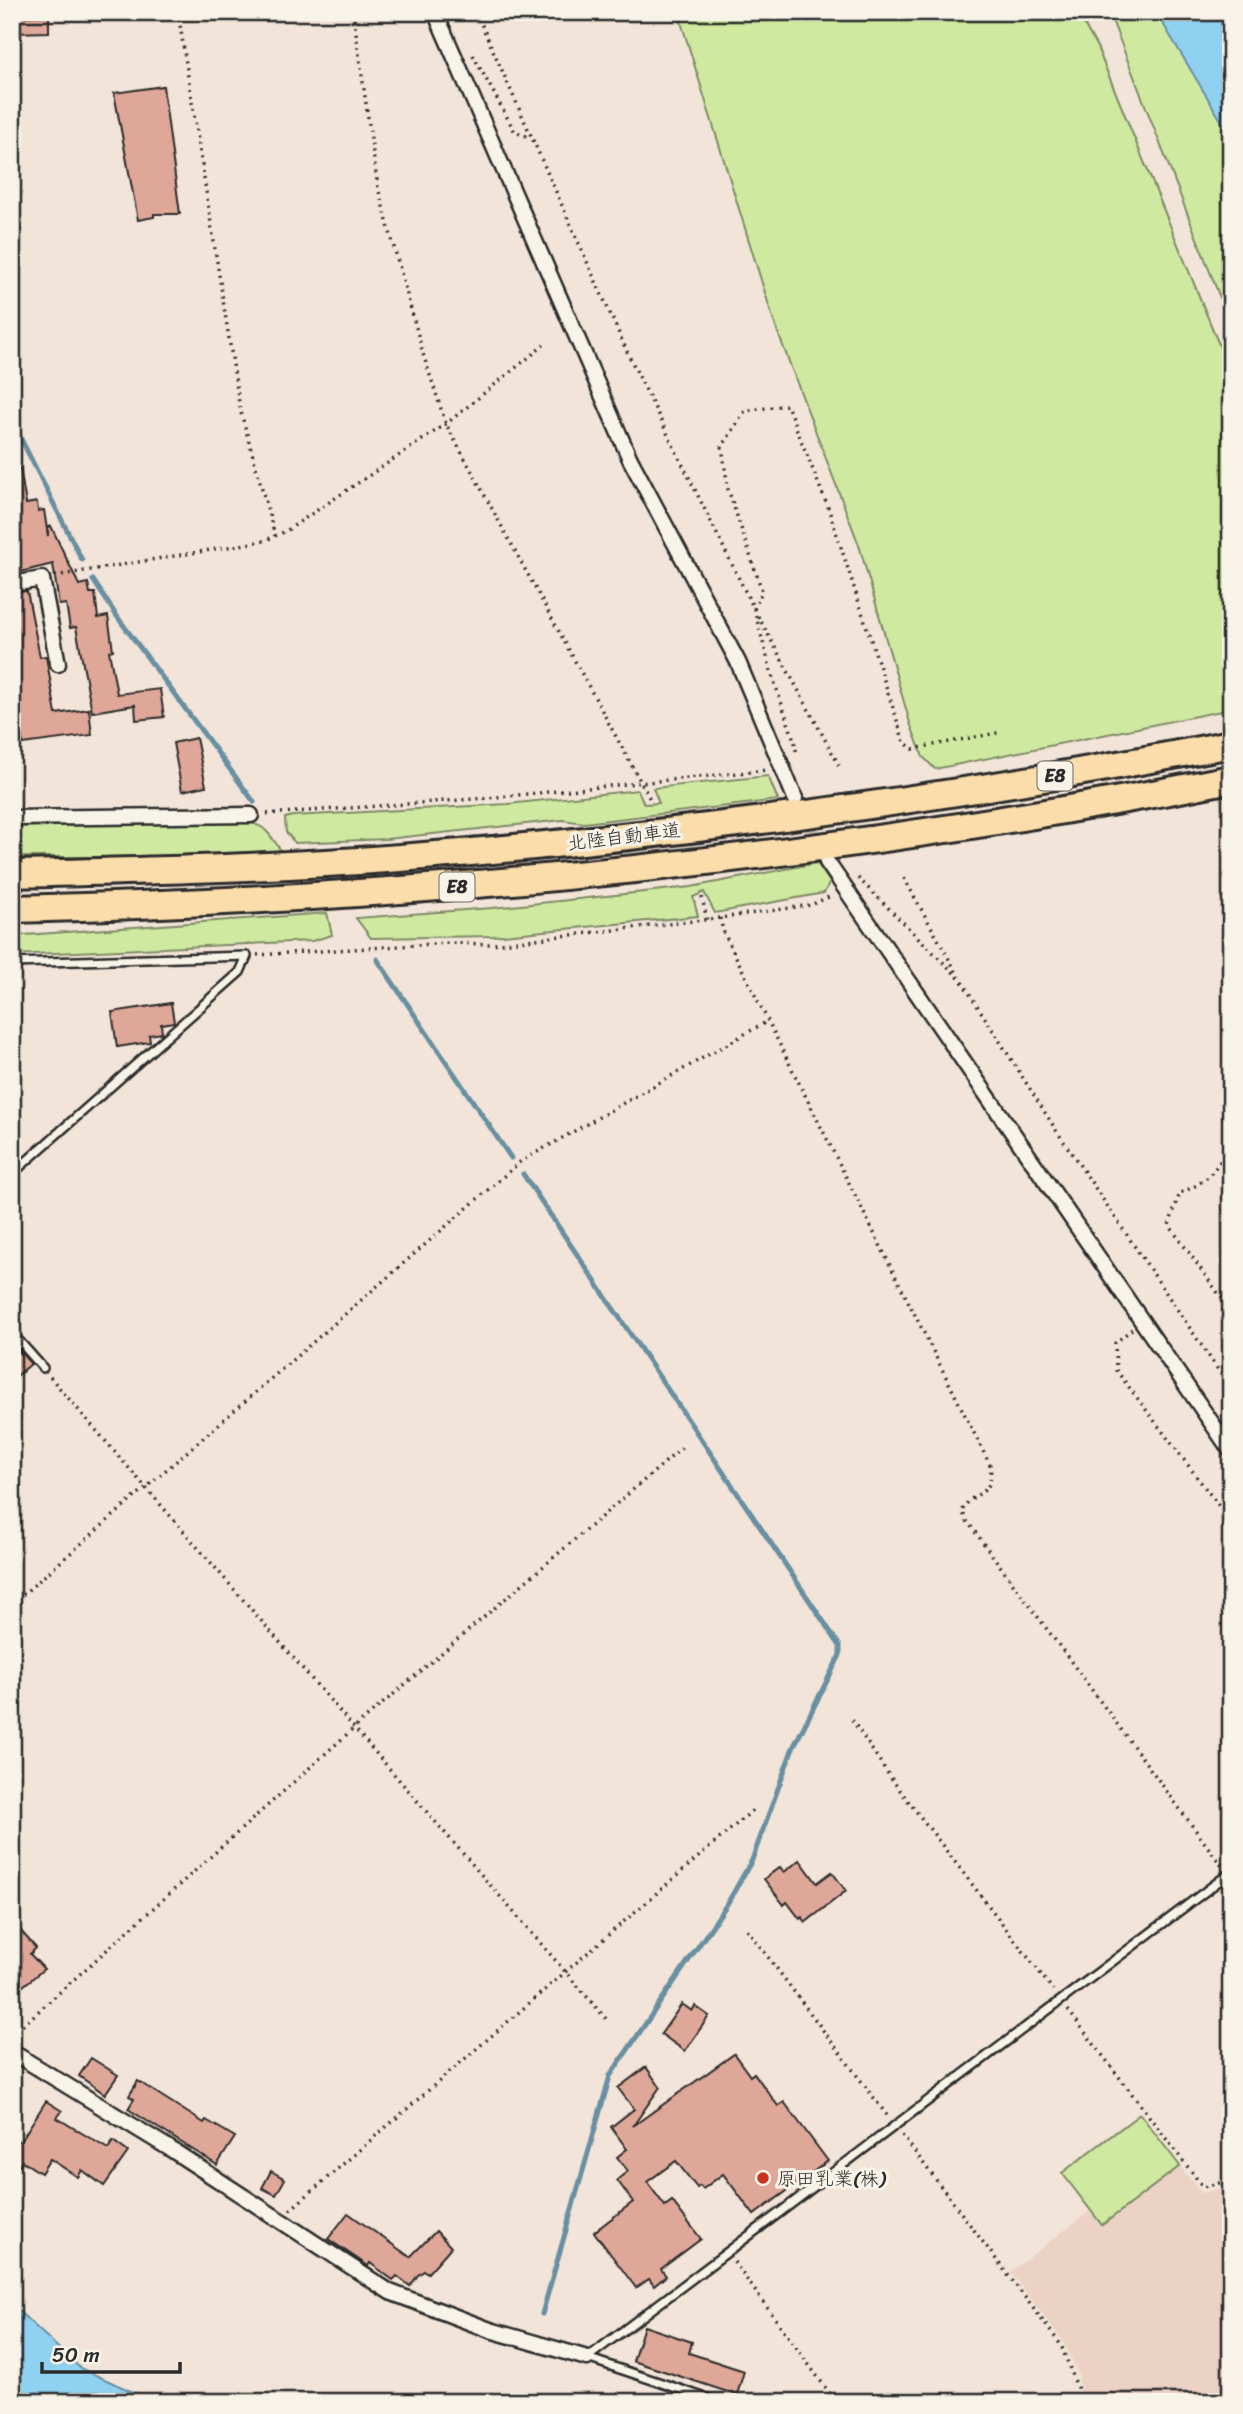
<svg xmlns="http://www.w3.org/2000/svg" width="1243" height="2414" font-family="Sriracha,'Klee One',sans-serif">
<rect width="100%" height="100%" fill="#f2e4d8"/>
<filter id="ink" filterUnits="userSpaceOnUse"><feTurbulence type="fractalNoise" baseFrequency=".0143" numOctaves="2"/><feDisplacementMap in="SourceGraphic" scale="14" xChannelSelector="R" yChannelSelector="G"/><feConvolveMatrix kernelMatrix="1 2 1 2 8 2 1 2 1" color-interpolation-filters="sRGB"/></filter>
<g filter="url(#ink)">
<polygon fill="#ecd2c5" points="1180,2166 1201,2193 1231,2186 1231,2402 1080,2402 1079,2376 1064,2343 1010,2272 1091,2210 1102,2225"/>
<g fill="#cfeaa0" stroke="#7d8a66" stroke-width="2">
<polygon points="678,12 1077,12 1097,47 1231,374 1231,709 935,769 923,757 910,723 859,545 775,325"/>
<polygon points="1172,16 1231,105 1231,326 1112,20"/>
<polygon points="768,776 778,800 584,823 563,820 386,839 295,843 286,832 285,818 293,816 508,804 638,790 644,804 659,803 653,788"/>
<path d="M 232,821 C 261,822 265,826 281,851 L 132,857 L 12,857 L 12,827 Z"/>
<polygon points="817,863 830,882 824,893 715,913 704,892 693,897 698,916 493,936 371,938 356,918 492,908 691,887"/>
<polygon points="327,913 332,935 312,941 12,955 12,936"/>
<polygon points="1140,2114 1180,2166 1102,2225 1062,2173"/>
</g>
<g fill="#90d1f1" stroke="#688fa2" stroke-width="2">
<polygon points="1156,12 1231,12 1231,137"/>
<polygon points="12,2305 80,2368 155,2402 12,2402"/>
</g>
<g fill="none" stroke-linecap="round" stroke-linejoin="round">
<g stroke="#688fa2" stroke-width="5">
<polyline points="12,421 82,560"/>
<polyline points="93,580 116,615 254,802"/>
<polyline points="377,959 511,1158"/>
<polyline points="523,1174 840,1646 840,1655 792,1750 752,1860 727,1904 610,2076 542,2314"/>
</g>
</g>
<g fill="#dfa798" stroke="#2b2b2b" stroke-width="2">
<polygon points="49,15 49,32 12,33 12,17"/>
<polygon points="163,86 180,214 154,214 154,217 138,220 114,93"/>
<polygon points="20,468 26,504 37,502 38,511 44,510 48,536 48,527 51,526 79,585 88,583 90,593 95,593 98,618 108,616 113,650 109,651 117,694 160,689 164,717 136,720 135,705 92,712 76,627 70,628 66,604 59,605 53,564 12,574 12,469"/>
<polygon points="27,591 40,657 46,656 56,714 89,709 92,735 23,744 12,694 12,593"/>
<polygon points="196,738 206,786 182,791 173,743"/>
<polygon points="171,1003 174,1022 161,1024 162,1033 149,1035 150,1042 117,1047 112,1012"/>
<polygon points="12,1343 31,1364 12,1380"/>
<polygon points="800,1860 817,1883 832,1872 846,1891 806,1922 802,1917 800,1919 787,1902 784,1905 764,1879 780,1867 784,1872"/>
<polygon points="20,1930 36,1948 30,1954 44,1969 12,1995 12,1937"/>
<polygon points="682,2004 692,2011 695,2006 709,2016 685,2051 661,2034"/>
<polygon points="734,2054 750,2076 754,2073 778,2106 784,2102 828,2161 754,2215 723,2174 703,2189 700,2186 697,2188 676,2161 647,2182 665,2206 672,2201 701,2239 661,2269 666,2276 654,2286 649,2279 636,2288 594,2232 633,2202 617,2180 628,2171 617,2157 627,2149 611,2127 634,2109 618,2088 646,2067 660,2087 633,2126"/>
<polygon points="91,2058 118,2075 105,2094 79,2076"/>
<polygon points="138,2081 204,2123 206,2120 235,2137 217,2165 128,2109 134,2099 129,2096"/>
<polygon points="46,2101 62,2111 57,2118 108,2149 113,2141 128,2152 104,2186 82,2170 78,2177 50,2159 41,2173 22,2161 12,2175 12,2137 20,2142"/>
<polygon points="271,2171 285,2179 276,2195 262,2188"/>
<polygon points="348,2213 410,2257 436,2231 451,2247 428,2273 424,2271 418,2275 410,2286 397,2276 393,2280 370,2263 368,2266 328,2239"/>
<polygon points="644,2326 692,2342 689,2353 744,2371 737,2395 633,2361"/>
</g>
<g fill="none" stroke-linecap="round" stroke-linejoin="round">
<polyline stroke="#cabfb5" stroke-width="14" stroke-dasharray="14 7" stroke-linecap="butt" points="801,810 822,851"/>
<g stroke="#2b2b2b" stroke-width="12">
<g id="lane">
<polyline points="12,963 247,956 240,972 12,1174"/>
<polyline points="12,1333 43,1368"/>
<polyline points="587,2358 1231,1872"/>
<polyline points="587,2358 718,2402"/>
</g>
</g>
<g stroke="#2b2b2b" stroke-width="19">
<g id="street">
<polyline points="435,12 630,459 738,662 795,798"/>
<polyline points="12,584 42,579 58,664"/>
<polyline points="12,818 251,815"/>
<polyline points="827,862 1231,1451"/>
<polyline points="12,2052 169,2148 390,2292 490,2330 587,2358"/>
</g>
</g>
<g stroke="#2b2b2b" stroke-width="32">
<g id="highway">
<path d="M 12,874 C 142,871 271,868 400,858 C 679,836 957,797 1231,744"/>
<path d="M 12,909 C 421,899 829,859 1231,779"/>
</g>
</g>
<g stroke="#2b2b2b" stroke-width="3.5" stroke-dasharray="2 5" stroke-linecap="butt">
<polyline points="178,12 240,409 275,536"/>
<polyline points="353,12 378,188 424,357 446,424 650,799"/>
<polyline points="476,12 629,356 754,609 772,675 795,743 797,756"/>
<polyline points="473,55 515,132 529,137"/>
<polyline points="55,576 264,541 286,531 446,424 544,345"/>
<polyline points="754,609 762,591 728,489 722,447 745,411 787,405 829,510 904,742 913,749 1002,732"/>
<polyline points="758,616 841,769"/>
<polyline points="267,814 488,798 768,770"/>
<polyline points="858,878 961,980 1056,1130 1231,1389"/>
<polyline points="904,878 959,977"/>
<polyline points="702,897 707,920"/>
<path d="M 720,918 L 723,931 L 990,1465 C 995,1499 973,1488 962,1511 L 967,1521 L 1222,1866"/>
<polyline points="257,955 448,943 492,944 720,918 811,905 833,895"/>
<path d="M 1231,1143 C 1215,1170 1210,1181 1180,1193 L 1169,1225 L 1231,1311"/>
<polyline points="1132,1329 1115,1343 1116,1370 1231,1522"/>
<polyline points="50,1377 608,2021"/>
<polyline points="12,1604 520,1162 766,1022"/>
<polyline points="852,1720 893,1781 1053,1990"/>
<polyline points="747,1929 889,2118"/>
<polyline points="1068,2010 1203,2187 1231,2180"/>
<polyline points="12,2035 354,1728 683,1447"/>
<polyline points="902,2135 1061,2345 1077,2387 1076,2402"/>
<polyline points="290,2210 754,1809"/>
<polyline points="734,2262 836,2402"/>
</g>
<use href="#lane" stroke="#f7f3e8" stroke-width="7"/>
<use href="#street" stroke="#f7f3e8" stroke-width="14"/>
<use href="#highway" stroke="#fbddab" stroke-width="26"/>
</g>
</g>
<circle fill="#c8321e" stroke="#f7f3e8" stroke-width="2.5" cx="763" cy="2178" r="7"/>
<g text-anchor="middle" stroke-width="6" stroke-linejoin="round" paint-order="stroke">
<g fill="#f7f3e8" stroke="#686764" stroke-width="2">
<rect x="1037.5" y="761.5" width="35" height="29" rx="5"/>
<rect x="439.5" y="872.5" width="35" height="29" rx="5"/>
</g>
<g font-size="18" font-weight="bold" fill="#2b2b2b">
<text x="1055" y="782">E8</text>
<text x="457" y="893">E8</text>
</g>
<g font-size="19" fill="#2b2b2b" stroke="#f7f3e8">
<text transform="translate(624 836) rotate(-7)" y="7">北陸自動車道</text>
</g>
<g font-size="19" fill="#2b2b2b" stroke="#f7f3e8" text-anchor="start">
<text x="777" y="2185">原田乳業(株)</text>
</g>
</g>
<rect width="1243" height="2414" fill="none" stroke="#f7f3e8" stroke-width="42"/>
<rect x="21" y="21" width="1201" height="2372" fill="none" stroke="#2b2b2b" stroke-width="2.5" filter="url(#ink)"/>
<path d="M42 2362v10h138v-10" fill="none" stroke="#2b2b2b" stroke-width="3.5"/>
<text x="52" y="2362" font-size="21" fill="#2b2b2b" stroke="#f7f3e8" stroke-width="5" paint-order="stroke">50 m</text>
</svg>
